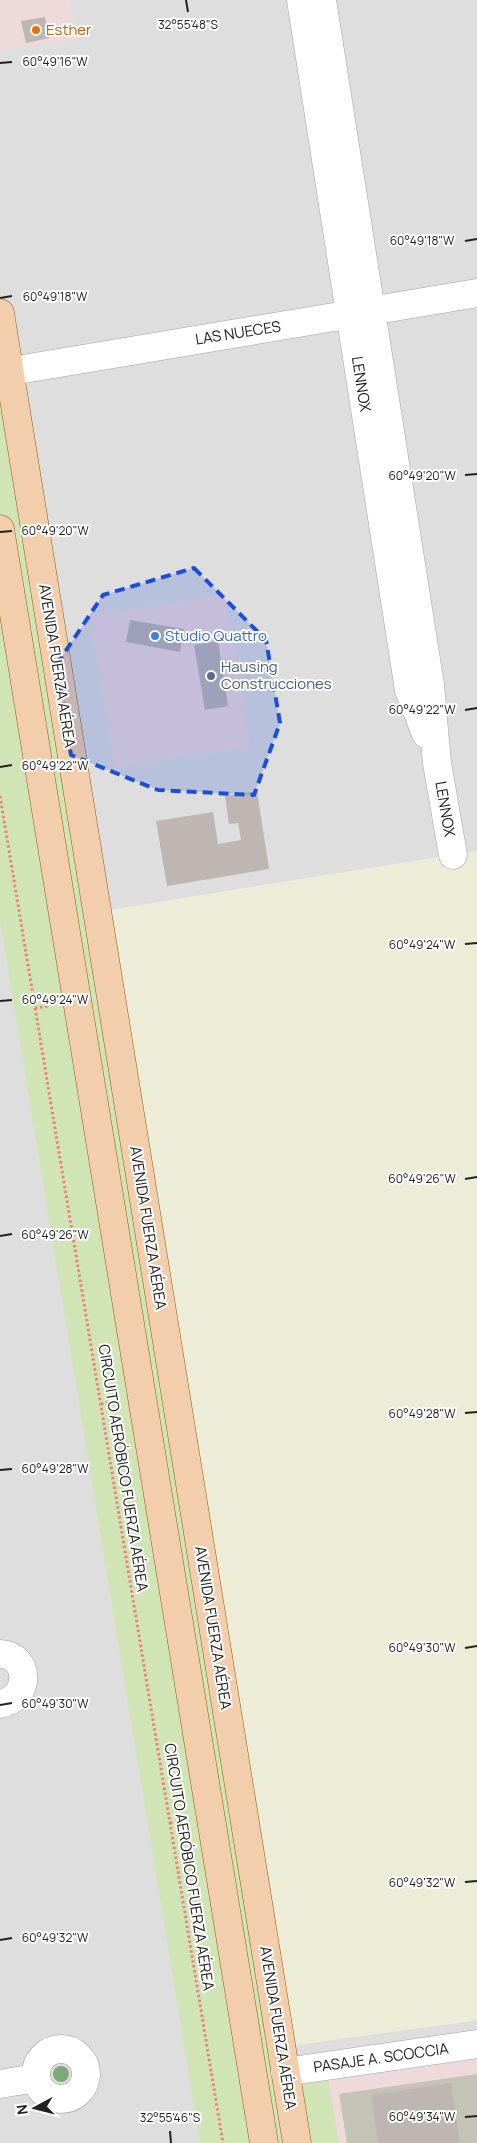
<svg xmlns="http://www.w3.org/2000/svg" width="477" height="2143" font-family="Manrope,sans-serif">
<rect width="100%" height="100%" fill="#f0ede9"/>
<polygon fill="#dfdede" points="0,0 477,0 477,851 97,912 282,2047 477,2020 477,2143 0,2143"/>
<g fill="#eedadb">
<polygon points="0,0 70,0 77,39 0,51"/>
<polygon points="225,594 250,747 115,768 90,616"/>
<polygon points="477,2044 477,2143 297,2143 285,2072"/>
</g>
<polygon fill="#c4c3b5" points="477,2074 477,2143 347,2143 339,2094"/>
<polygon fill="#ececd7" points="477,851 477,2020 281,2047 97,912"/>
<g fill="#d0e4b5">
<polygon points="0,313 297,2143 200,2143 0,920"/>
<polygon points="328,2078 339,2143 307,2143 301,2084 306,2081"/>
</g>
<g fill="#bdb6b2">
<polygon points="45,17 49,38 26,43 21,21"/>
<polygon points="130,620 184,629 180,652 126,642"/>
<polygon points="218,641 228,706 205,710 194,645"/>
<polygon points="257,791 269,869 167,886 156,821 213,812 218,844 241,840 238,823 229,824 225,796"/>
<polygon points="451,2083 460,2143 378,2143 371,2095"/>
</g>
<g fill="none" stroke-linecap="round" stroke-linejoin="round">
<g stroke="#a2a2a2" stroke-width="29">
<g id="street">
<polyline points="301,0 409,690 426,734"/>
<polyline points="322,0 430,685 437,763 453,855"/>
<polyline points="0,373 477,293"/>
<path d="M 0,1654 C 31,1655 31,1699 0,1704"/>
<circle cx="61" cy="2074" r="25"/>
<polyline points="285,2072 477,2044"/>
<polyline points="0,2084 36,2078"/>
</g>
</g>
<g stroke="#8c5a12" stroke-width="29">
<g id="primary">
<polyline points="0,313 297,2143"/>
<polyline points="0,529 264,2143"/>
</g>
</g>
<g stroke="#ea8280" stroke-width="3" stroke-dasharray="2.5 2.5" stroke-linecap="butt">
<polyline points="0,796 223,2143"/>
<polyline points="35,1008 49,1006"/>
<polyline points="101,1404 115,1401"/>
<polyline points="170,1823 182,1821"/>
</g>
<use href="#street" stroke="#fff" stroke-width="28"/>
<use href="#primary" stroke="#f2ceac" stroke-width="28"/>
</g>
<circle fill="#7aaa77" cx="61" cy="2074" r="8"/>
<path fill="#1d4ed8" fill-opacity="0.2" stroke="#1d4ed8" stroke-width="4" stroke-dasharray="10 6" stroke-linejoin="round" d="M 194,568 L 266,640 L 280,723 L 254,795 L 158,790 L 71,755 L 57,664 L 103,595 Z"/>
<path fill="none" stroke="#212121" stroke-width="2" d="M 186,0 L 188,12M 0,63 L 12,62M 465,241 L 477,239M 0,298 L 12,296M 465,475 L 477,474M 0,532 L 12,531M 465,710 L 477,708M 0,767 L 12,765M 465,944 L 477,943M 0,1001 L 12,1000M 465,1179 L 477,1177M 0,1236 L 12,1234M 465,1413 L 477,1412M 0,1470 L 12,1469M 465,1648 L 477,1646M 0,1705 L 12,1703M 465,1882 L 477,1881M 0,1940 L 12,1938M 465,2117 L 477,2116M 170,2131 L 171,2143"/>
<circle fill="#e8710a" stroke="#fff" stroke-width="2" cx="36" cy="30" r="5"/>
<circle fill="#3f7fe0" stroke="#fff" stroke-width="2" cx="155" cy="636" r="5"/>
<circle fill="#5c6f8a" stroke="#fff" stroke-width="2" cx="211" cy="676" r="5"/>
<g text-anchor="middle" stroke-width="4" stroke-linejoin="round" paint-order="stroke">
<g font-size="15" fill="#c56008" stroke="#fff" text-anchor="start">
<text x="46" y="35">Esther</text>
</g>
<g font-size="15" fill="#212121" stroke="#fff">
<text transform="translate(238 333) rotate(-9)" y="5">LAS NUECES</text>
<text transform="translate(361 384) rotate(81)" y="5">LENNOX</text>
<text transform="translate(57 666) rotate(81)" y="5">AVENIDA FUERZA AÉREA</text>
<text transform="translate(445 809) rotate(80)" y="5">LENNOX</text>
<text transform="translate(148 1228) rotate(81)" y="5">AVENIDA FUERZA AÉREA</text>
<text transform="translate(123 1468) rotate(81)" y="5">CIRCUITO AERÓBICO FUERZA AÉREA</text>
<text transform="translate(213 1628) rotate(81)" y="5">AVENIDA FUERZA AÉREA</text>
<text transform="translate(189 1867) rotate(81)" y="5">CIRCUITO AERÓBICO FUERZA AÉREA</text>
<text transform="translate(278 2028) rotate(81)" y="5">AVENIDA FUERZA AÉREA</text>
<text transform="translate(381 2058) rotate(-8)" y="5">PASAJE A. SCOCCIA</text>
</g>
<g font-size="15" fill="#366cbe" stroke="#fff" text-anchor="start">
<text x="165" y="641">Studio Quattro</text>
</g>
<g font-size="15" fill="#4e5e75" stroke="#fff" text-anchor="start">
<text x="221" y="672">Hausing<tspan x="221" dy="17">Construcciones</tspan></text>
</g>
</g>
<g font-size="12" text-anchor="middle" fill="#212121" stroke="#fff" stroke-width="4" stroke-linejoin="round" paint-order="stroke">
<text x="188" y="29">32°55'48"S</text>
<text x="55" y="66">60°49'16"W</text>
<text x="422" y="245">60°49'18"W</text>
<text x="55" y="301">60°49'18"W</text>
<text x="422" y="480">60°49'20"W</text>
<text x="55" y="535">60°49'20"W</text>
<text x="422" y="714">60°49'22"W</text>
<text x="55" y="770">60°49'22"W</text>
<text x="422" y="949">60°49'24"W</text>
<text x="55" y="1004">60°49'24"W</text>
<text x="422" y="1183">60°49'26"W</text>
<text x="55" y="1239">60°49'26"W</text>
<text x="422" y="1418">60°49'28"W</text>
<text x="55" y="1473">60°49'28"W</text>
<text x="422" y="1652">60°49'30"W</text>
<text x="55" y="1708">60°49'30"W</text>
<text x="422" y="1887">60°49'32"W</text>
<text x="55" y="1942">60°49'32"W</text>
<text x="422" y="2121">60°49'34"W</text>
<text x="170" y="2122">32°55'46"S</text>
</g>
<g transform="translate(35 2108) rotate(263)" stroke="#ffffff" stroke-width="4" paint-order="stroke">
<path d="M0-4L9 19L0 12L-9 19Z" fill="#212121"/>
<text y="-8" font-size="14" font-weight="bold" text-anchor="middle" fill="#212121">N</text>
</g>
</svg>
